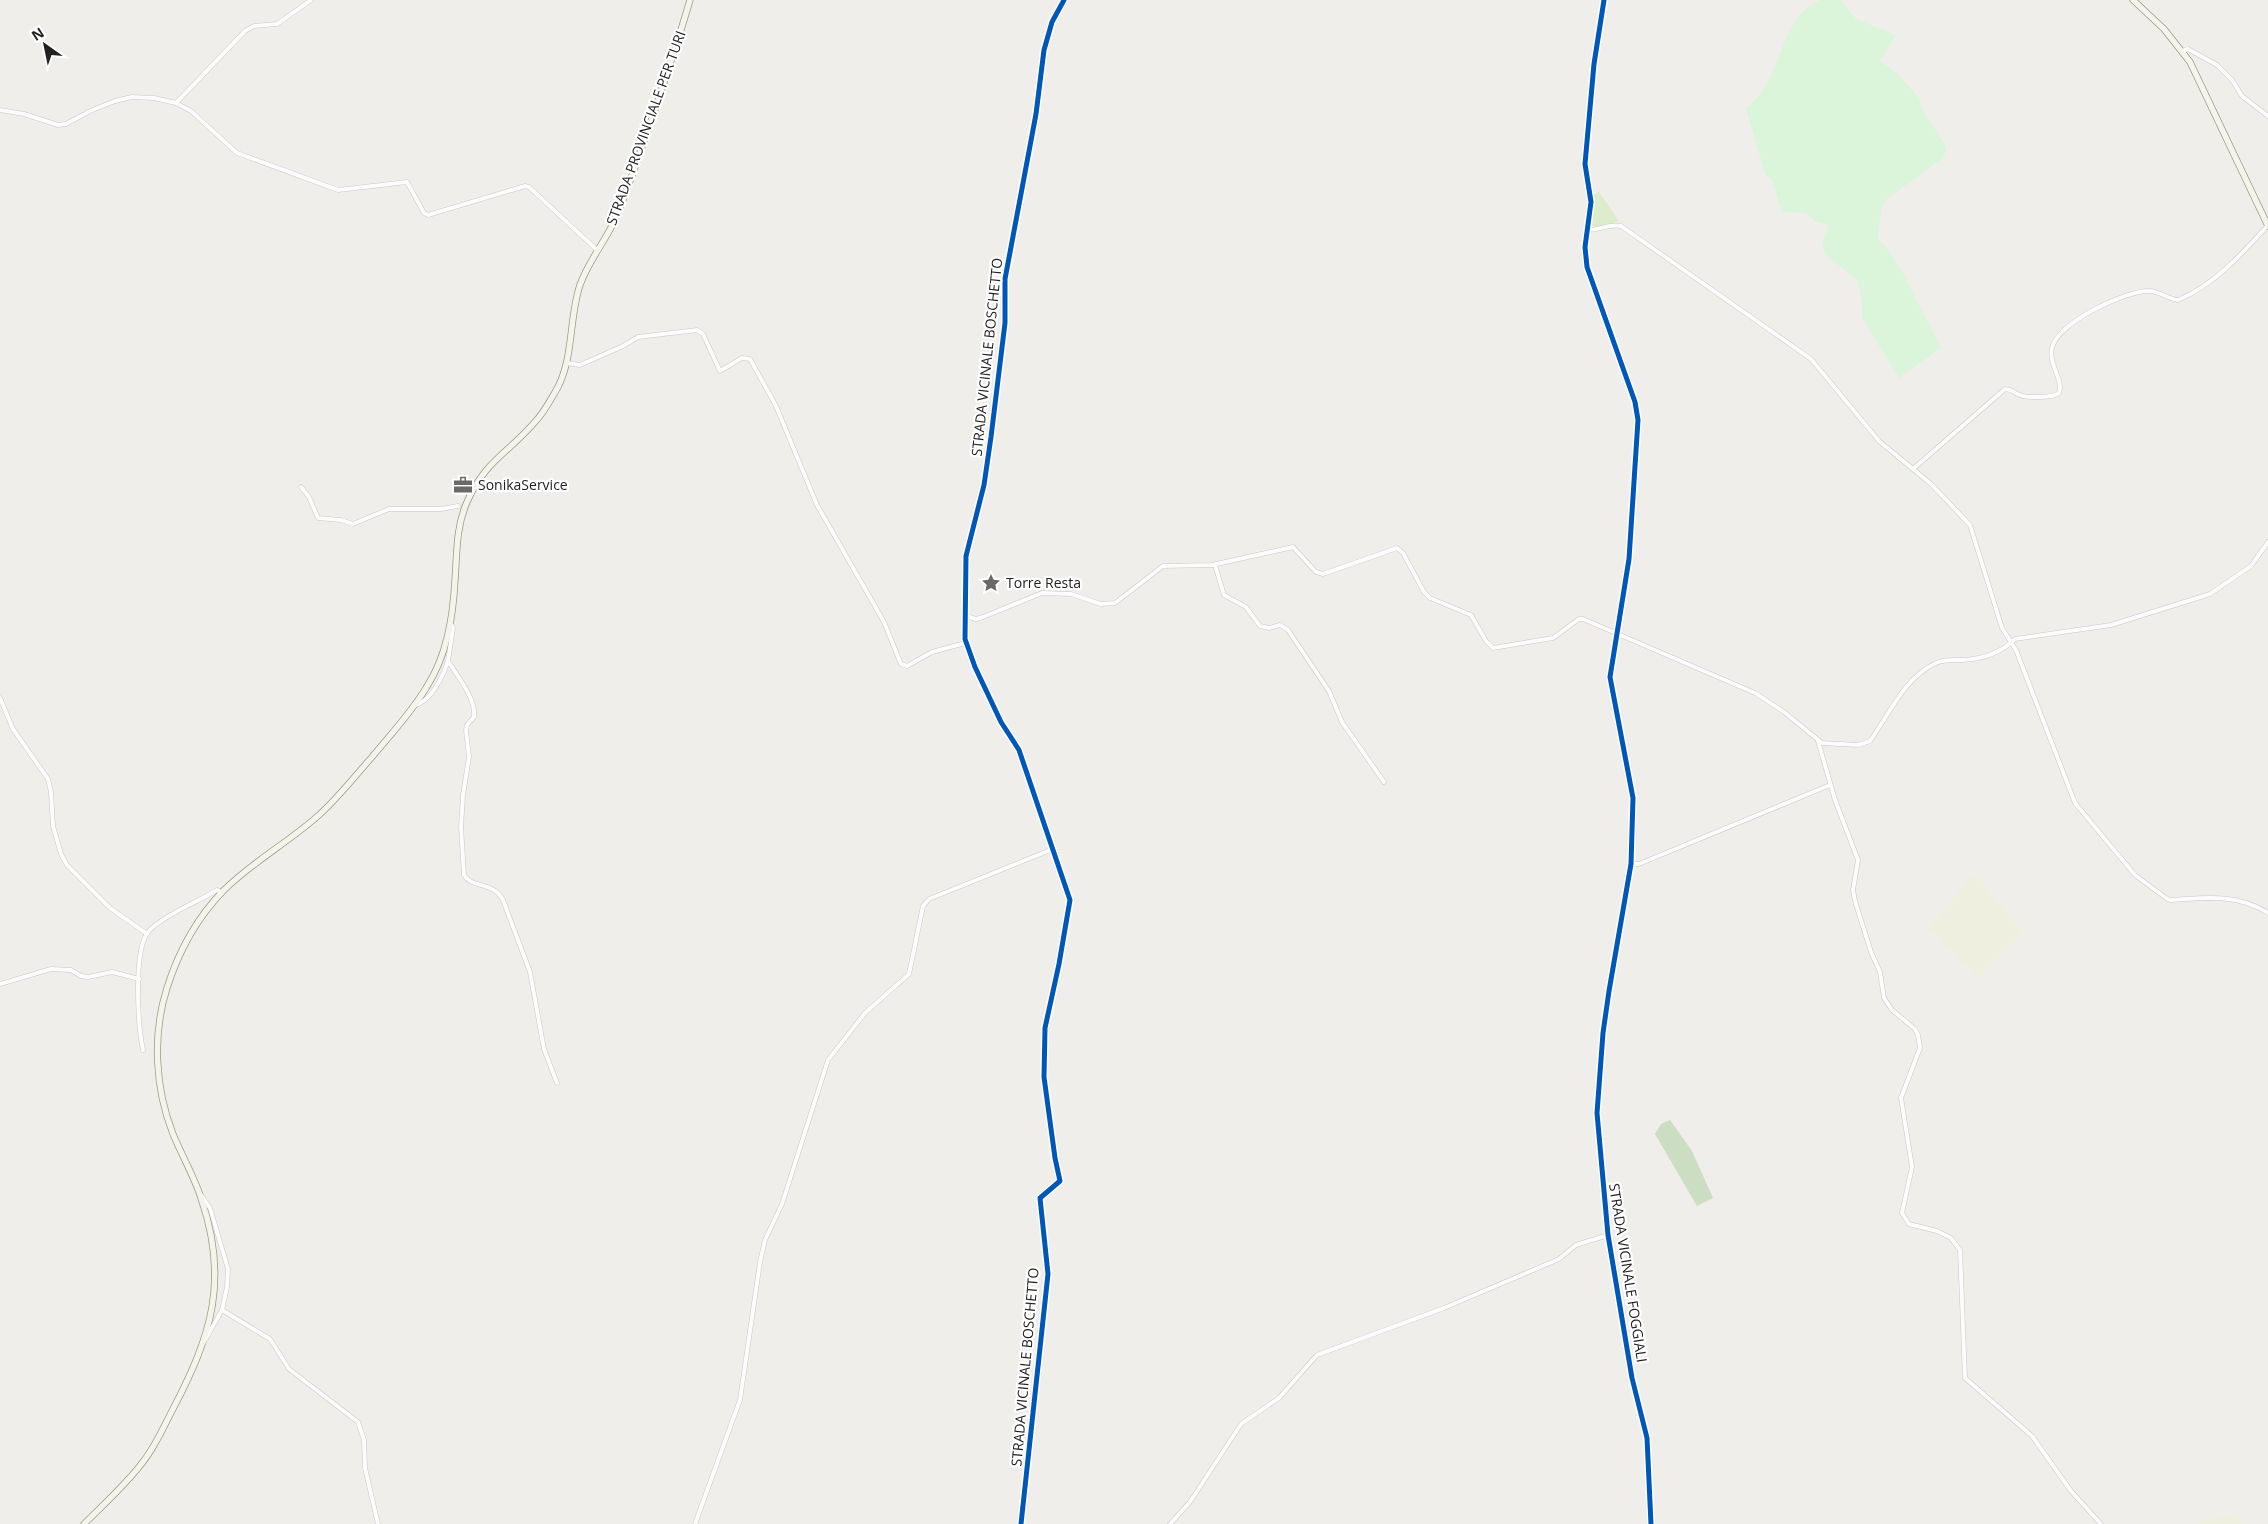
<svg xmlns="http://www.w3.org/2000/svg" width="2268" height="1524" font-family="'Open Sans',sans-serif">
<rect width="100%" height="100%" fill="#f0eeeb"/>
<g fill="#efefdf">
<polygon points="1974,873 2023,932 1979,977 1928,929"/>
<polygon points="2239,1513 2241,1524 2200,1524 2200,1521"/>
</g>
<polygon fill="#ddeccb" points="1599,192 1619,221 1596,228 1589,224 1592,196"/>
<polygon fill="#cbdec1" points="1670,1120 1692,1151 1713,1198 1697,1206 1655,1134 1661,1124"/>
<path fill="#daf5da" d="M 1821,0 L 1840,0 L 1856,19 L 1896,35 L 1880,61 L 1899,75 L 1919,98 L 1923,111 L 1944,143 L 1946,151 L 1943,158 L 1887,199 L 1881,208 L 1878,238 L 1889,251 L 1904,275 L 1941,348 L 1899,378 L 1862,318 L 1862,301 L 1857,280 L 1826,255 L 1822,246 L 1828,225 L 1815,221 L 1805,213 L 1782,212 L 1772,180 L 1765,174 L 1746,108 C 1783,82 1778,16 1821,0 Z"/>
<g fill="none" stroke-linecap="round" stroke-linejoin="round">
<g stroke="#c9c8c7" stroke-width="5">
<g id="minor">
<polyline points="1604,0 1594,64 1585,164 1591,202 1585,247 1587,267 1635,402 1638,420 1629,559 1610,677 1633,798 1631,864 1609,991 1603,1033 1597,1113 1608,1235 1632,1378 1647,1438 1651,1524"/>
<polyline points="2182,51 2188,49 2217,65 2232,80 2242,96 2268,116"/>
<polyline points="176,103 245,31 254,26 277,24 311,0"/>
<polyline points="0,110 24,114 58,125 66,124 90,111 115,101 132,97 154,98 176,103 191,111 237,153 338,190 407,182 424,213 428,215 525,186 529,187 597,250"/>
<path d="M 1586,230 C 1598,231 1610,223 1621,226 L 1811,359 L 1879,441 L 1931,484 L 1970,525 L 2002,628 L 2016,650 L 2075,803 L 2135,875 L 2166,898 L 2170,900 C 2205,898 2237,893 2268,913"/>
<polyline points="566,363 580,365 623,346 638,337 697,330 703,334 720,371 742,358 750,359 776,406 817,505 884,622 901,664 907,666 932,652 965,643"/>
<path d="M 1913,469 L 2005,389 C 2013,389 2013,393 2020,395 C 2026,398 2054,398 2059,393 C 2064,380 2048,364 2052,348 C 2057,323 2124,291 2149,291 C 2159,291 2168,299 2178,300 C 2213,286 2243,253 2268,225"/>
<polyline points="301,487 309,497 318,518 341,520 353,524 389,509 441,509 458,506"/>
<polyline points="1215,565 1224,595 1246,607 1260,626 1269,628 1280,625 1288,630 1329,691 1342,722 1384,782"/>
<path d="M 966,616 L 976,619 L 983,617 L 1042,593 L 1071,594 L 1101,604 L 1115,603 L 1163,566 L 1212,565 L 1293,547 L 1316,572 L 1323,574 L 1397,548 L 1403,553 L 1424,592 L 1430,598 L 1471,615 L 1486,641 L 1493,648 L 1553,638 L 1579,619 L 1583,619 L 1755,693 L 1784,712 L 1822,743 L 1858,745 L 1870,741 C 1890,713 1904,678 1936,663 C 1944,659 1954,660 1963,660 C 1981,659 2001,653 2015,639 L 2111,625 L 2210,594 L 2251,566 L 2268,542"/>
<polyline points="448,661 453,628 451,624"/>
<polyline points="0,698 13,729 48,779 51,792 53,826 61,854 67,865 110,908 147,934"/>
<path d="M 416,705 C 432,700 443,676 448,661 C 458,677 476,698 474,717 L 467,725 L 466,730 L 469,757 L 463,795 L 461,827 L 464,875 C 472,889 493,881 503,900 L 530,972 L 544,1049 L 557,1083"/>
<polyline points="1818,741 1835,800 1858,860 1853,890 1855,901 1871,952 1880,972 1884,998 1892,1010 1915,1029 1918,1035 1920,1048 1901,1098 1912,1167 1902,1213 1909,1224 1937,1231 1951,1238 1960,1250 1965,1378 2032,1436 2071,1491 2101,1524"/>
<polyline points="1631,864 1639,864 1830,785"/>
<polyline points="0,984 51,969 71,970 81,976 88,977 112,972 139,979"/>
<path d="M 143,1050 C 138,1026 133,952 148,932 C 159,918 201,900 217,890 L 222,893"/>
<polyline points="201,1195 210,1208 228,1269 227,1287 222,1310 204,1342"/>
<polyline points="222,1310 270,1339 289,1369 358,1422 364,1440 365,1468 378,1524"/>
<polyline points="695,1524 740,1400 760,1262 765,1240 782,1204 828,1060 865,1013 909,974 923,906 929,899 1053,849"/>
<polyline points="1021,1524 1048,1274 1040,1198 1060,1181 1055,1158 1044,1077 1045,1028 1059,964 1070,900 1019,750 1001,722 975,667 965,639 966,556 984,485 991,437 1005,323 1005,279 1036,114 1044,50 1052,22 1064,0"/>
<polyline points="1170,1524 1190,1502 1241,1424 1279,1398 1317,1355 1444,1308 1559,1259 1576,1245 1608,1235"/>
</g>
</g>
<g stroke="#999a82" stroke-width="7">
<g id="secondary">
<polyline points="2133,0 2164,29 2190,62 2268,226"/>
<path d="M 84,1524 C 103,1505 122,1488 139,1467 C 154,1449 163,1428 174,1407 C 212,1334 229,1279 201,1198 C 194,1176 182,1156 173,1134 C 155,1088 152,1035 167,988 C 178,953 197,918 223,891 C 252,862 289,842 319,815 C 339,797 355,776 372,757 C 391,734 411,713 426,688 C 447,656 453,617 455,580 C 457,553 456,527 467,502 C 484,462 508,453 534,423 C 544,413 551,399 558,387 C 574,355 569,317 580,285 C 589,259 607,240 617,215 C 628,189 637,160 647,133 C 662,89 677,45 690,0"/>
</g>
</g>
<use href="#minor" stroke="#fdfcfc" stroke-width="4"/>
<use href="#secondary" stroke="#f4f4ed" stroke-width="5.5"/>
<g stroke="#fff" stroke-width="8">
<g id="cycleway">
<polyline points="1604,0 1594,64 1585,164 1591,202 1585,247 1587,267 1635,402 1638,420 1629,559 1610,677 1633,798 1631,864 1609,991 1603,1033 1597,1113 1608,1235 1632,1378 1647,1438 1651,1524"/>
<polyline points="1021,1524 1048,1274 1040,1198 1060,1181 1055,1158 1044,1077 1045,1028 1059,964 1070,900 1019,750 1001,722 975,667 965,639 966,556 984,485 991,437 1005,323 1005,279 1036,114 1044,50 1052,22 1064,0"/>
</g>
</g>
<use href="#cycleway" stroke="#0057b8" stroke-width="5"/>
</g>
<defs>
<g id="office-bare" transform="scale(1.5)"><path d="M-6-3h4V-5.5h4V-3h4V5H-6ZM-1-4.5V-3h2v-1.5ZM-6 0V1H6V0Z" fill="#6a6968" stroke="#fff" stroke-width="2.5" paint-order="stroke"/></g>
<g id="sight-bare" transform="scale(1.5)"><path d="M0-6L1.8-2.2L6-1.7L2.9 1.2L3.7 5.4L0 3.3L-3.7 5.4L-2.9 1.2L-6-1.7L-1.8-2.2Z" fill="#6a6968" stroke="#fff" stroke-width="2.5" paint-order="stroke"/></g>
</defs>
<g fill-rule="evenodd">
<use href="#office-bare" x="463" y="485"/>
<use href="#sight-bare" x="991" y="583"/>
</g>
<g text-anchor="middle" stroke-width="4.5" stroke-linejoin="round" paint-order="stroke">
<g font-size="14" fill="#222" stroke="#fff">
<text transform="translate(646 128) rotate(-70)" y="5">STRADA PROVINCIALE PER TURI</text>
<text transform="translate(987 357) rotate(-84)" y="5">STRADA VICINALE BOSCHETTO</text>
<text transform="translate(1628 1273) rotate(81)" y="5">STRADA VICINALE FOGGIALI</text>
<text transform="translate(1025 1367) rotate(-85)" y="5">STRADA VICINALE BOSCHETTO</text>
</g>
<g font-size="14" fill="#222" stroke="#fff" text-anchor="start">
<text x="478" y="490">SonikaService</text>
<text x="1006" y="588">Torre Resta</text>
</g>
</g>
<g transform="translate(45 45) rotate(327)" stroke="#ffffff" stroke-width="4" paint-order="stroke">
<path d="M0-4L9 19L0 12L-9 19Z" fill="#222222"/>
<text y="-8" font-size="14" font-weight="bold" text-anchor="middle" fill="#222222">N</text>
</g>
</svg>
